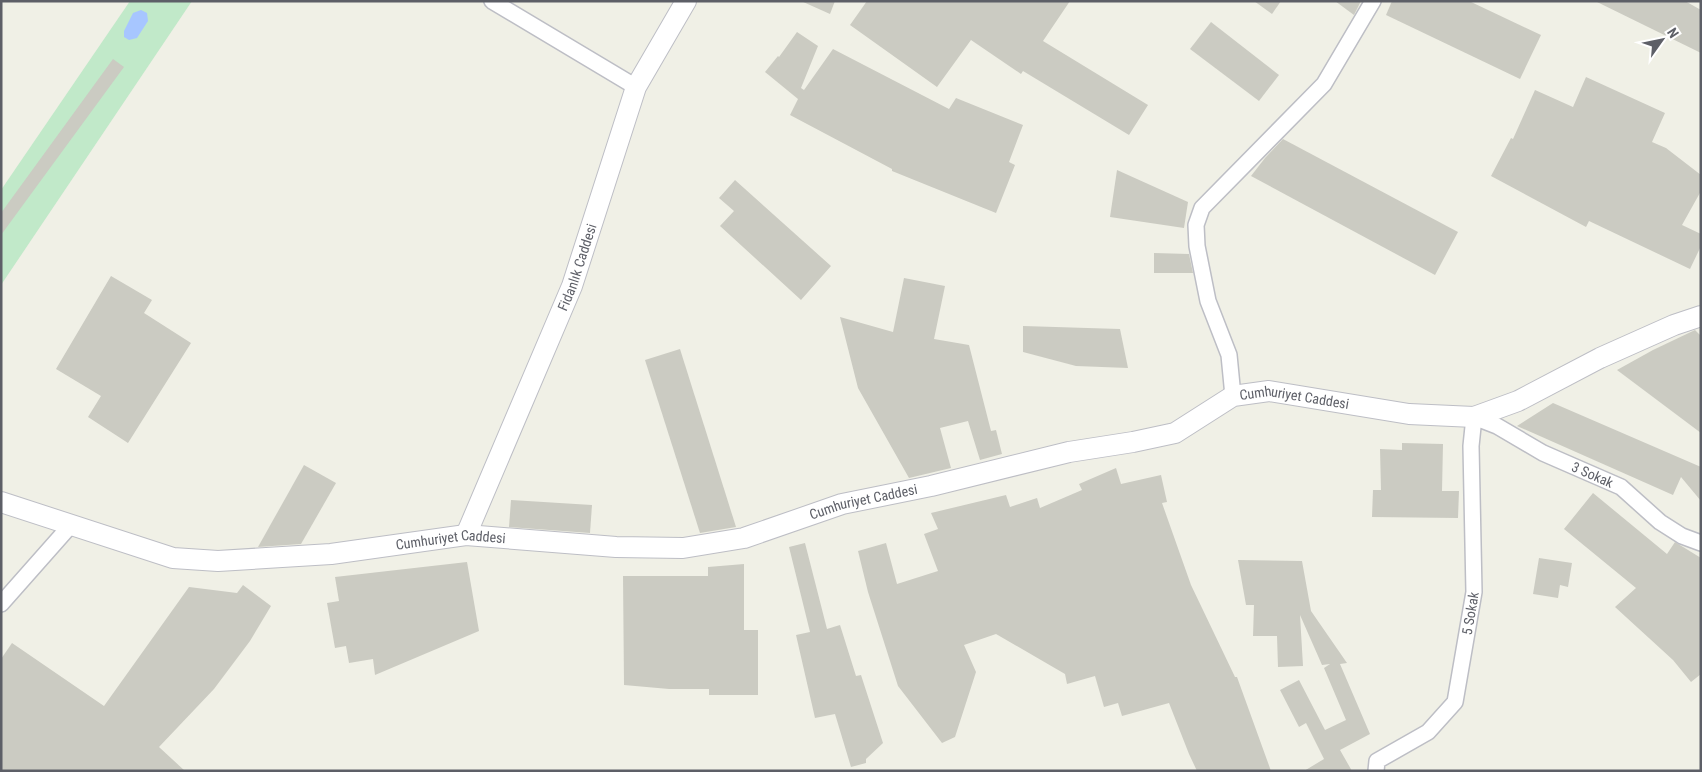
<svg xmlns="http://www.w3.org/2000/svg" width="1702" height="772" font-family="'Roboto Condensed',sans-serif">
<rect width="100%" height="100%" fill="#f0f0e6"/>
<polygon fill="#c1e9c9" points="130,1 192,1 1,285 1,190"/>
<polygon fill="#a7c6ff" points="141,10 147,13 148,21 137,38 129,40 124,37 124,31 133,13"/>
<g fill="#cbcbc2">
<polygon points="801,1 835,1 830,14"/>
<polygon points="867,1 1070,1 1043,41 1148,105 1129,135 1023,71 1021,74 971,40 937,87 850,25"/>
<polygon points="1254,1 1281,1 1272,14"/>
<polygon points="1335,1 1361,1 1354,15"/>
<polygon points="1392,1 1469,1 1541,35 1520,79 1386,15"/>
<polygon points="1595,1 1685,1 1701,10 1701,53"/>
<polygon points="1211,22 1279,75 1259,101 1190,49"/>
<polygon points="797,32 818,46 801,88 804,90 833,49 949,109 956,98 1023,125 1009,162 1015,165 996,213 892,171 892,169 790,115 798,99 765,72 778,56 779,57"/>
<polygon points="113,59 124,67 1,235 1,213"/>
<polygon points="1586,77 1665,113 1652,142 1666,148 1701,175 1701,191 1682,225 1701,234 1701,246 1690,269 1589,221 1586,227 1491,176 1511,138 1513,139 1535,90 1573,107"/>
<polygon points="1283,139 1458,232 1435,275 1251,176 1265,158"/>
<polygon points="1117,170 1188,202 1184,228 1110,217"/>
<polygon points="735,180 831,266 801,300 720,226 734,211 719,198"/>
<polygon points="1154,253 1189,254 1193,273 1154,273"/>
<polygon points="111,276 152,300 144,313 191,343 128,443 88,417 101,396 56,369"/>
<polygon points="904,278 945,286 934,339 969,345 991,431 996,430 1002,454 980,460 968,421 940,428 951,468 909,478 858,388 840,317 893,332"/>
<polygon points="1023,326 1120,329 1128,368 1076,366 1023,352"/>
<polygon points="1695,330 1701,336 1701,433 1617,370 1653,350"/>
<polygon points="680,349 736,527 700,533 645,360"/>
<polygon points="1553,403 1701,467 1701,501 1681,477 1673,495 1517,426"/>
<polygon points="1402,443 1443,444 1442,491 1459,491 1458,518 1372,517 1373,490 1381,490 1380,449 1402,450"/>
<polygon points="304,465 336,483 301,544 258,547"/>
<polygon points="1116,468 1121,484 1161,475 1167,502 1162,503 1191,585 1235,677 1237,677 1271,771 1197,771 1189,754 1169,703 1122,716 1118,703 1104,707 1095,676 1067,684 1065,674 996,634 964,645 976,672 955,737 942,743 898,686 868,592 858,551 886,543 897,584 938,571 924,534 938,529 931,513 1006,495 1010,507 1037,498 1040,508 1082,490 1079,484"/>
<polygon points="1593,493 1667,554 1675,542 1701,558 1701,674 1691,682 1673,660 1615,607 1636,588 1564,529"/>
<polygon points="511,500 592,505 590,533 509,527"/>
<polygon points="805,543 827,629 840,625 856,676 861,675 883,743 866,759 866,763 851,767 835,714 815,718 796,635 810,632 789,547"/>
<polygon points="1539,558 1572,563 1568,587 1560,585 1558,598 1533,594"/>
<polygon points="1238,560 1302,561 1311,611 1347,663 1340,664 1370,734 1340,750 1352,771 1304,771 1324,759 1306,723 1299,727 1280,690 1299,680 1325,730 1346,720 1324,668 1330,664 1322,665 1300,615 1303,666 1278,667 1277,636 1253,636 1254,605 1246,605"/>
<polygon points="467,562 479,631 375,675 373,659 349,663 346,646 335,648 327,603 339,601 335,577"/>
<polygon points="744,564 744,630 758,630 758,695 709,695 709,689 669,689 624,685 623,576 708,576 708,567"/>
<polygon points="243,585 271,606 250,641 214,689 159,747 185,771 1,771 1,659 12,643 104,706 189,587 237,593"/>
</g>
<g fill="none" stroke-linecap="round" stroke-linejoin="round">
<g stroke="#bdbec5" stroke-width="18">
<g id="minor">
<polyline points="492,1 636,87"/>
<polyline points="1233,396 1229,355 1208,301 1197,246 1196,225 1202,208 1324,84 1373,1"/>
<polyline points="1,604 70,526"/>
<path id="s1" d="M 1376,771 L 1377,761 L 1428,732 L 1455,702 L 1474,592 L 1471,446 L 1474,417 L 1497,426 L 1543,453 L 1621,487 L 1660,522 L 1682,536 L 1701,543"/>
</g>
</g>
<g stroke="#bdbec5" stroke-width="22">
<g id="tertiary">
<path id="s2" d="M 1,502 L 173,558 L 218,561 L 331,554 L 466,535 L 616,547 L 683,548 L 744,538 L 842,504 L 931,486 L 1069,452 L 1133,442 L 1175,433 L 1233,396 L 1269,391 L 1409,414 L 1474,417 L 1518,401 L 1600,358 L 1674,325 L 1701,316"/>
<path id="s3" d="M 466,535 L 572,286 L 636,87 L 686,1"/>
</g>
</g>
<use href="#minor" stroke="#fff" stroke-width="15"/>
<use href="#tertiary" stroke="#fff" stroke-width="20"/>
</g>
<g text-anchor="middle" stroke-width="5" stroke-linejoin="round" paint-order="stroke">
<g font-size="14" fill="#5d5f67" stroke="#fff">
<text dy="5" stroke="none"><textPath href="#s3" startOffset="290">Fidanlık Caddesi</textPath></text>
<text dy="5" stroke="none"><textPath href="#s2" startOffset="1330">Cumhuriyet Caddesi</textPath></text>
<text dy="5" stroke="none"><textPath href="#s1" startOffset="528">3 Sokak</textPath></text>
<text dy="5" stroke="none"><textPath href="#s2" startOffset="880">Cumhuriyet Caddesi</textPath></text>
<text dy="5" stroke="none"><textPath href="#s2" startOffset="460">Cumhuriyet Caddesi</textPath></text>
<text dy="5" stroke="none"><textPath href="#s1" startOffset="199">5 Sokak</textPath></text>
</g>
</g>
<rect width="1702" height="772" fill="none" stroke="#5d5f67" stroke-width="5"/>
<g transform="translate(1662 40) rotate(57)" stroke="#ffffff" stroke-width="4" paint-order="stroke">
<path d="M0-4L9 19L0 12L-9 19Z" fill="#5d5f67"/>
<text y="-8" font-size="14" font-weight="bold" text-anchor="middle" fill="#5d5f67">N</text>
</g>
</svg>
